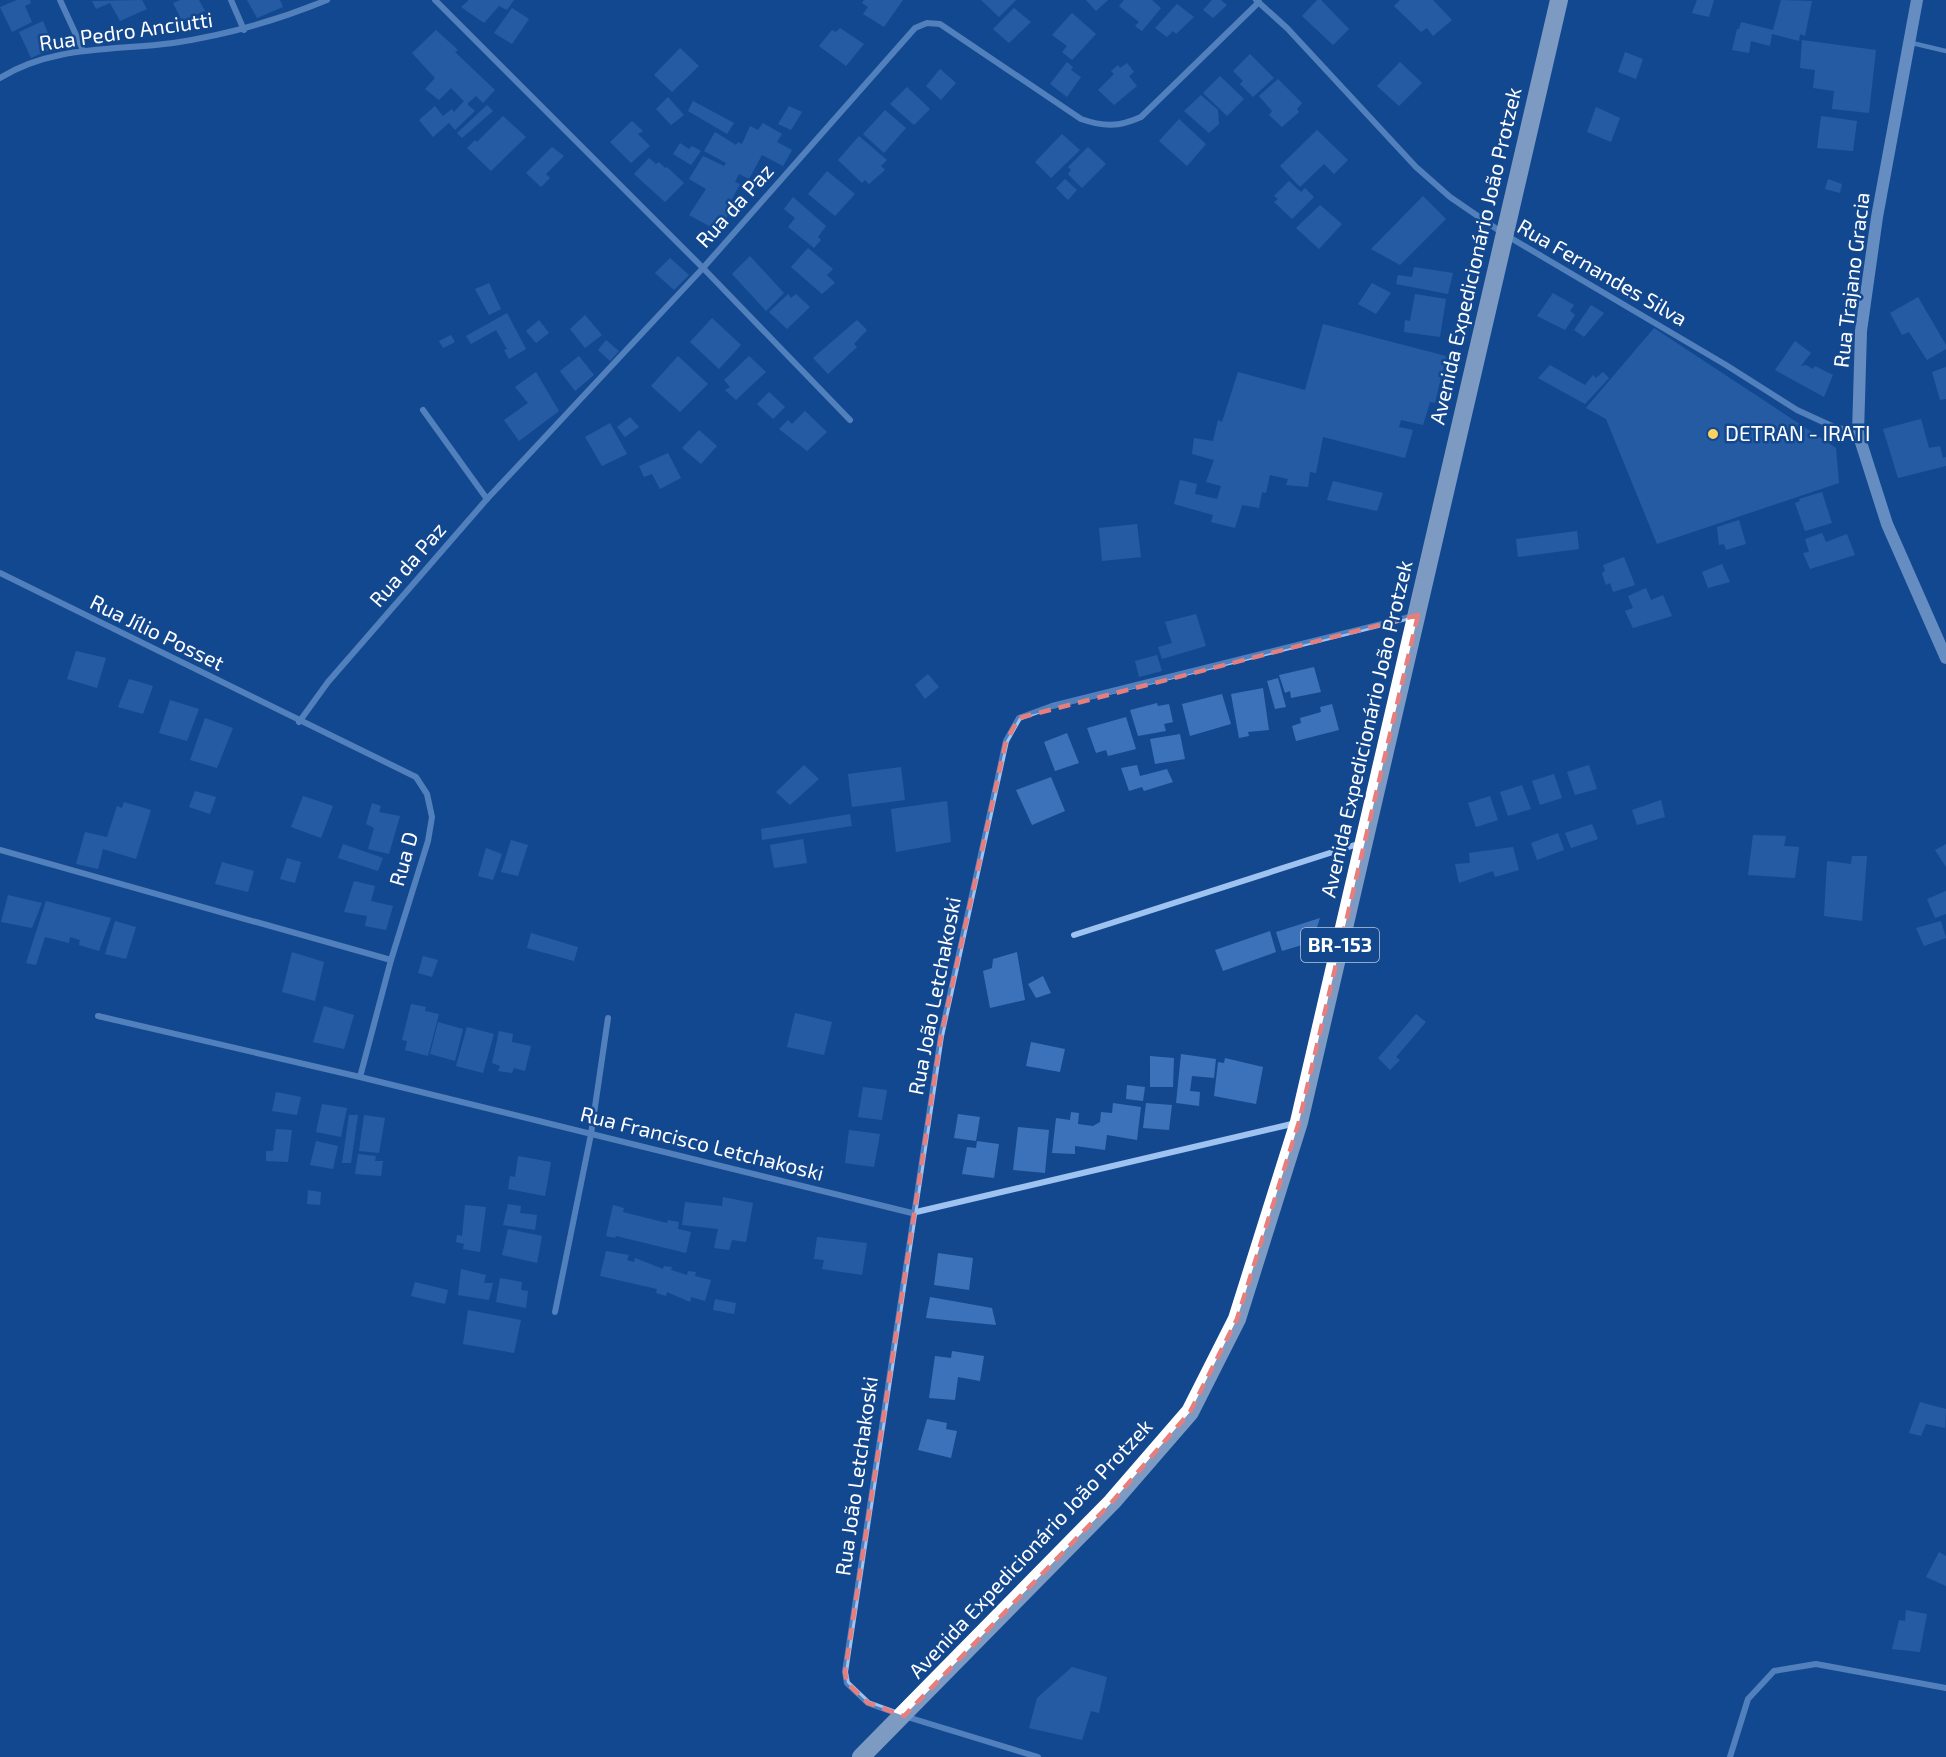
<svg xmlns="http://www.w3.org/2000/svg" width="1946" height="1757" font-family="'Exo 2',sans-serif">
<rect width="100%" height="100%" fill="#13488f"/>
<g fill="#3c72b9">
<polygon points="17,0 30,0 31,3 25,6 32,22 12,32 0,7"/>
<polygon points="142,0 147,9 120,21 110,3 96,9 92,1"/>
<polygon points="180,0 199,0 205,11 182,21 173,3"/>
<polygon points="247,0 280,0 283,7 257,18"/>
<polygon points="469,0 514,0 507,10 499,6 484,23 461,7"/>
<polygon points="864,0 903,0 884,27 863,14 868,7 862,3"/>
<polygon points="981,0 1016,0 999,17"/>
<polygon points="1086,0 1108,0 1096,11"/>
<polygon points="1124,0 1152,0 1161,8 1142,31 1135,26 1139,22 1119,6"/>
<polygon points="1212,0 1221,0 1227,5 1213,18 1203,10"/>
<polygon points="1317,0 1321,0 1349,29 1333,45 1302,16"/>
<polygon points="1400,0 1433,0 1452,20 1433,36 1427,28 1421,32 1394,6"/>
<polygon points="1697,0 1714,0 1709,17 1692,13"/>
<polygon points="1781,0 1812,1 1805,36 1800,34 1799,41 1772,34 1770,46 1751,41 1749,53 1732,50 1737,29 1739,29 1741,22 1773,30"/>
<polygon points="1177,4 1194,17 1176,34 1173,31 1167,37 1155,28"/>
<polygon points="512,8 529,19 512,44 494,33"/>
<polygon points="1014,8 1031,22 1009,43 993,29"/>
<polygon points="1072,13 1096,34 1072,60 1062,52 1067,46 1052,35"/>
<polygon points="43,21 54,48 31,58 19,32"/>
<polygon points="840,28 864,44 846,66 819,46 832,30 836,32"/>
<polygon points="436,30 458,50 455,52 495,90 483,103 476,96 467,104 475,111 455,130 449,123 433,137 419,120 435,106 443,116 452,109 454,112 464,101 451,88 439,100 425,89 435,78 412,53"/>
<polygon points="1802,40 1876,50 1869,113 1832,109 1834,91 1813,88 1815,70 1800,68"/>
<polygon points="680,48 699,66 672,92 654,75"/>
<polygon points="1625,52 1643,59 1636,79 1618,72"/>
<polygon points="1250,54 1274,78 1253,97 1240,84 1243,81 1233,71"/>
<polygon points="1067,62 1073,67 1071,70 1081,77 1067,97 1050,84"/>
<polygon points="1400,62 1422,83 1399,106 1377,86"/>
<polygon points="1127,63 1134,72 1129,76 1137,86 1114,105 1098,90 1114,74 1111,71 1118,65 1120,68"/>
<polygon points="940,69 956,83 941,100 926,86"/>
<polygon points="1220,76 1244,99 1227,116 1203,93"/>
<polygon points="1278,79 1302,103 1297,109 1299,112 1282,127 1269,115 1272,111 1259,96"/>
<polygon points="907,87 930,109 914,125 890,104"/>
<polygon points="1201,95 1218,110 1219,124 1209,133 1184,111"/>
<polygon points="668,97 684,115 671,125 656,109"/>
<polygon points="693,101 734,123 727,134 688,111"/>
<polygon points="487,105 493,111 462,138 457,133"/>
<polygon points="789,106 802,112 791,130 778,124"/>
<polygon points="1596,107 1620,118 1611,142 1587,132"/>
<polygon points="885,110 906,128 884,153 863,134"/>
<polygon points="503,116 526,137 491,171 467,148 475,140 477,142"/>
<polygon points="1821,116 1857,121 1853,151 1817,148"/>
<polygon points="1179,119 1206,144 1187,166 1159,141"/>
<polygon points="632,121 643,131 638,134 650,146 631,163 610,142"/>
<polygon points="763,123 782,134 777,142 792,150 783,166 762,155 749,179 739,174 735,182 740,184 730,203 734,206 718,231 689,215 706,189 689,179 703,156 724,166 726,163 704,151 715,132 736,145 738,142 742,144 750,126 758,130"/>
<polygon points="1317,130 1348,160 1334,174 1324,164 1300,187 1280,166"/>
<polygon points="1062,134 1080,150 1051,178 1035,162"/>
<polygon points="859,136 887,160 881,166 885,170 869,184 865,180 862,183 838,160"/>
<polygon points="680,143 689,149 692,146 701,151 691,165 673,154"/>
<polygon points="552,147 564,156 546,174 550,178 541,187 526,173"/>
<polygon points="1088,147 1106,164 1082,188 1068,174 1071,170 1068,167"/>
<polygon points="649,158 656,164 659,162 665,168 667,167 684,183 665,202 634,174"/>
<polygon points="827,171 855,194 835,216 808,194"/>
<polygon points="1065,179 1077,190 1068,200 1056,188"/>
<polygon points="1828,179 1842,184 1840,193 1825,189"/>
<polygon points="1289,181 1301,192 1305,188 1314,197 1292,219 1274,202 1278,199 1274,196"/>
<polygon points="1423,196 1446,219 1400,265 1371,249"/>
<polygon points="793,197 826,226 818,237 821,240 814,248 788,227 795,218 784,209"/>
<polygon points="1320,205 1342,224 1319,249 1296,228"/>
<polygon points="808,248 833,269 827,275 835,283 822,294 791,267"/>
<polygon points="750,256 784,293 766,311 732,274"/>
<polygon points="670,258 689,275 674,290 655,273"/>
<polygon points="1414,267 1453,273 1448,294 1396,284 1398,275 1412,277"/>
<polygon points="489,283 501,309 489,315 475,289"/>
<polygon points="1372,283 1391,293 1376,314 1358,304"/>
<polygon points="1553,293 1574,305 1570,311 1575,315 1565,330 1537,316"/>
<polygon points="788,294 791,298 796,294 810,307 787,329 769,312"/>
<polygon points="1415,294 1446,299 1440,337 1404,332 1405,320 1410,321"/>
<polygon points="1918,297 1946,345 1946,349 1927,360 1909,332 1902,335 1890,313"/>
<polygon points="1591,305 1604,313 1584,337 1574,330"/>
<polygon points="507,313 526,349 509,359 504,350 507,349 496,330 471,344 466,336"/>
<polygon points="585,315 602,335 585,348 570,329"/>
<polygon points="712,318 741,345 719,369 690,342"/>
<polygon points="539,320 549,333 536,343 526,331"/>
<polygon points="857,320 867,330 854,344 857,347 828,374 813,358"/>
<polygon points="1323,324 1446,356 1435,403 1430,402 1423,425 1401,420 1399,427 1413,430 1405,458 1323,437 1316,473 1310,472 1308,487 1286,485 1288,479 1270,475 1266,493 1262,492 1259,508 1242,505 1235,528 1211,522 1213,515 1174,504 1180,480 1197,484 1195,494 1217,499 1221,486 1206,482 1214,460 1192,454 1194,438 1213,441 1218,420 1222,422 1238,372 1305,390"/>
<polygon points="1654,328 1836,448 1839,483 1657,544 1606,419 1586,408"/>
<polygon points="451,335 455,342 443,348 439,341"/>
<polygon points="606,340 619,351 610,361 598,350"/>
<polygon points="1795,341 1811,353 1801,366 1806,365 1813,369 1815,366 1833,375 1824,397 1775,370"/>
<polygon points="579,356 594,375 575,391 560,371"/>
<polygon points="678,356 708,384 680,412 651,386"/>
<polygon points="749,356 766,372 736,400 725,390 730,387 724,380"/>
<polygon points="1550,365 1585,385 1593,375 1596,378 1603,372 1609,378 1585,404 1538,378"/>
<polygon points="1946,367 1946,399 1940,400 1932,372"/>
<polygon points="536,372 559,411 519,441 504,420 528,403 515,387"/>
<polygon points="769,392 785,407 773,419 757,404"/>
<polygon points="805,411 827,432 807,451 779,429 788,420 792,424"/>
<polygon points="630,417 639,427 625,437 617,427"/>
<polygon points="1921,419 1929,448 1940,446 1943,458 1946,457 1946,466 1898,478 1883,429"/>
<polygon points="610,423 627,454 602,466 585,437"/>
<polygon points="699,430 717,446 701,464 682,448"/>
<polygon points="668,453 681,478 660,489 652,474 644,477 639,466"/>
<polygon points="1333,481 1383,493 1377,511 1327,500"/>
<polygon points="1822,492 1832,523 1805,531 1795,503 1800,501 1799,499"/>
<polygon points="1739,520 1746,544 1726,550 1724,544 1719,545 1717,527"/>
<polygon points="1137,524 1141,557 1102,561 1099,528"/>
<polygon points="1577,531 1579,549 1518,557 1516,539"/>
<polygon points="1822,533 1826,542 1847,534 1855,555 1810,569 1803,553 1809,552 1805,539"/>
<polygon points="1624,557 1635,585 1613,592 1610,583 1606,585 1602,573 1605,571 1603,565"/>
<polygon points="1722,564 1730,582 1708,588 1702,572"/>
<polygon points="1646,588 1651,600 1663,595 1672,616 1633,628 1625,611 1633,608 1628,596"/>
<polygon points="1196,614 1206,646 1162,659 1158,647 1172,643 1165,622"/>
<polygon points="76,651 106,658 97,688 67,679"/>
<polygon points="1157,655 1162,671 1139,677 1135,661"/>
<polygon points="1314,667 1321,692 1291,698 1290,691 1285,693 1279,675"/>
<polygon points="928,674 939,687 925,699 915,685"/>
<polygon points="1278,678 1286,707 1275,709 1267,681"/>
<polygon points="129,679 153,686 143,714 118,707"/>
<polygon points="1263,688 1269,730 1248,732 1249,736 1239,738 1231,694"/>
<polygon points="1222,694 1231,724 1190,736 1182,704"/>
<polygon points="170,700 199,709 187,741 159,733"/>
<polygon points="1157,703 1158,706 1169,704 1173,722 1164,724 1166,731 1138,736 1130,710"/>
<polygon points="1332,704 1339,730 1296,741 1292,726 1301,723 1300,718 1321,712 1320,707"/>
<polygon points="1126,717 1136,749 1108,756 1106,750 1096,753 1087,728"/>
<polygon points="205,718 233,728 217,768 190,760"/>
<polygon points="1067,733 1079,763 1055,771 1044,742"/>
<polygon points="1180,734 1185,759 1155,764 1150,739"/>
<polygon points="804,765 819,779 790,805 776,792"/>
<polygon points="1137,765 1140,776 1167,769 1173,782 1144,791 1142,787 1129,791 1121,768"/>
<polygon points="1589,765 1597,789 1575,795 1567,772"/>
<polygon points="901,767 905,800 852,807 848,774"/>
<polygon points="1554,774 1562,798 1540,805 1532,781"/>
<polygon points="1051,777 1065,811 1032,825 1016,790"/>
<polygon points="1522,785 1531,809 1508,816 1500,792"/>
<polygon points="195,791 216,797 210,814 189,807"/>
<polygon points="303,796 333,806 321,838 291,827"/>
<polygon points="1490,796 1498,820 1476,827 1468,803"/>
<polygon points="1661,800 1665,817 1637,825 1632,810"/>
<polygon points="947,801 951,842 896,852 891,809"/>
<polygon points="124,802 151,810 136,859 103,849 98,869 76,864 85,832 107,837 117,806 122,808"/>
<polygon points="372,803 381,806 379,812 400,816 389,854 368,849 374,828 366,824"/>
<polygon points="850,814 852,826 762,840 761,829"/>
<polygon points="1592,824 1598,839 1571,848 1565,833"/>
<polygon points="1558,833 1564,850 1537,860 1531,843"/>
<polygon points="1753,835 1786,836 1784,846 1799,847 1795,878 1748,875"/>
<polygon points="803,839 807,863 774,868 770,845"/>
<polygon points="511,840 528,845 518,876 501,872"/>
<polygon points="343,844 383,858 378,871 338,858"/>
<polygon points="1946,844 1946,867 1935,850"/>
<polygon points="1513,847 1519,870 1495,877 1493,871 1459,883 1455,864 1470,863 1469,853"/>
<polygon points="486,848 502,854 493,880 478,876"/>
<polygon points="1852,856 1867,856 1862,921 1824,916 1827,861 1851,864"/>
<polygon points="287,858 301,862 295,883 280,879"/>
<polygon points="222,862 254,871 248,892 215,884"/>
<polygon points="354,881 375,886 371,901 393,906 386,930 365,926 367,916 344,912"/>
<polygon points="1946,891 1946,914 1935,918 1927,899"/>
<polygon points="8,895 42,903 32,928 1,922"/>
<polygon points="46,901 111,918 99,951 79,945 80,940 70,937 69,943 45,937 36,965 26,963"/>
<polygon points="1320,918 1312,942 1282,951 1276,932"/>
<polygon points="115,921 136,927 126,959 105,954"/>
<polygon points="1941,921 1946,938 1924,946 1916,928"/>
<polygon points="1270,931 1276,952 1223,971 1215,950"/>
<polygon points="531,933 578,947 574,961 527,948"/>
<polygon points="292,952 324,962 315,1001 282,992"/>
<polygon points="1017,952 1025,1000 990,1008 983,971 992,968 993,959"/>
<polygon points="423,956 438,960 432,977 418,973"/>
<polygon points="1043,976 1051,993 1036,998 1028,984"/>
<polygon points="411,1004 426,1007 425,1011 439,1014 428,1056 405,1050 407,1041 402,1040"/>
<polygon points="324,1006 354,1015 344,1049 313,1042"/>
<polygon points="795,1013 832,1022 824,1055 787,1047"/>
<polygon points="1416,1014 1426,1022 1396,1057 1400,1060 1390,1070 1378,1058"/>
<polygon points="438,1022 463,1029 455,1061 430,1054"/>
<polygon points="467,1027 494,1034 483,1073 456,1066"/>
<polygon points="499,1031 513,1034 512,1042 531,1046 525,1071 514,1068 512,1073 498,1071 500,1066 492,1063"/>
<polygon points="1031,1042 1065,1049 1060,1072 1026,1066"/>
<polygon points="1181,1054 1216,1059 1214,1078 1192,1076 1190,1091 1200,1092 1199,1106 1176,1103"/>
<polygon points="1150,1056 1174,1058 1173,1087 1150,1087"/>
<polygon points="1225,1058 1263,1067 1256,1104 1214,1096 1218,1062 1224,1063"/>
<polygon points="1127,1085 1145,1087 1143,1101 1126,1099"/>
<polygon points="863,1087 887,1090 882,1120 858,1117"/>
<polygon points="276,1092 301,1097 297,1115 272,1111"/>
<polygon points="1113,1103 1141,1107 1137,1140 1107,1135 1105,1150 1075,1146 1075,1154 1052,1153 1056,1118 1070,1120 1071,1112 1079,1113 1078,1124 1093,1126 1100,1122 1101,1112 1112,1113"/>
<polygon points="1146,1103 1172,1105 1169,1130 1143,1128"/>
<polygon points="322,1104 347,1108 341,1137 316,1132"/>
<polygon points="958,1114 980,1117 976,1141 954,1138"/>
<polygon points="349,1115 358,1115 351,1163 342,1163"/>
<polygon points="364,1115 385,1118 379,1153 359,1151"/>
<polygon points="1018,1127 1049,1130 1045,1173 1013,1170"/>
<polygon points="276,1129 292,1130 288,1162 266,1161 266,1151 273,1151"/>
<polygon points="849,1130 880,1134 874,1167 845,1163"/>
<polygon points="316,1141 338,1146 333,1169 310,1165"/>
<polygon points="977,1141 999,1144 994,1178 962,1174 967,1147 976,1148"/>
<polygon points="358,1154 376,1156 375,1161 383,1161 381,1176 355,1174"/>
<polygon points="518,1156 551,1162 545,1196 508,1189 510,1176 515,1177"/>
<polygon points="308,1190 321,1192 320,1205 307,1204"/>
<polygon points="723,1197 753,1203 746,1242 732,1240 729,1250 714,1248 718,1229 682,1225 685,1202 722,1206"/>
<polygon points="508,1204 521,1206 520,1213 537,1215 535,1230 503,1225"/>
<polygon points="465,1205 486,1207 480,1252 463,1249 464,1244 456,1242 457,1235 462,1236"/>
<polygon points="613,1205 624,1208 623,1212 667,1223 668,1220 679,1222 678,1229 691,1232 686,1253 616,1236 615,1238 606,1236"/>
<polygon points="508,1229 542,1236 537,1263 502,1255"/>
<polygon points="817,1237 867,1243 862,1275 822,1269 824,1260 814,1259"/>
<polygon points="606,1251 629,1255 627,1260 634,1262 635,1258 663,1269 664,1266 672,1267 671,1270 687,1275 688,1271 696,1272 695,1276 711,1280 705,1301 691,1297 690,1302 667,1292 666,1296 656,1293 657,1289 600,1276"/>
<polygon points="938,1253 973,1258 969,1290 934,1285"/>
<polygon points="461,1269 486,1275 484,1283 493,1283 489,1300 458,1295"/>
<polygon points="500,1278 522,1282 521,1290 528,1291 526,1308 496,1302"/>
<polygon points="415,1282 448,1290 445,1304 411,1296"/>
<polygon points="930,1297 992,1308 996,1325 926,1318"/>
<polygon points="715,1299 736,1303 734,1314 713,1310"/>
<polygon points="468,1310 521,1320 514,1353 463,1344"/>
<polygon points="952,1351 984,1356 980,1381 958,1377 955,1400 929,1398 935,1356 951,1358"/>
<polygon points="1920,1402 1946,1409 1945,1428 1926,1424 1921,1436 1909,1433"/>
<polygon points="927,1419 947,1423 946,1429 957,1431 951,1458 918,1450"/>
<polygon points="1939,1552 1946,1556 1946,1586 1926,1577"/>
<polygon points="1906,1610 1927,1614 1920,1652 1892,1649 1899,1620 1905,1621"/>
<polygon points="1072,1667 1107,1677 1099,1713 1091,1711 1082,1740 1029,1728 1037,1698"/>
</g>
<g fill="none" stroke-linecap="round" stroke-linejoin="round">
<polyline stroke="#9ec3f1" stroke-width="4.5" points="1912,43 1946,51"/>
<g stroke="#9ec3f1" stroke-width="6">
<polyline points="60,0 83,50"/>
<polyline points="231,0 244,30"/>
<polyline points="435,0 703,268 850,420"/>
<polyline points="1256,0 1287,28 1416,167 1450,197 1504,234 1726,365 1797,410 1834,427 1858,433"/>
<path d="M 0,78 C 53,45 113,51 173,43 C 227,35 276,21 327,0"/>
<polyline points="423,410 487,499"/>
<polyline points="0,573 416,777 427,794 432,817 428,841 391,960 360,1077"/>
<path d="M 299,722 L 328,682 L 487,499 L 703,268 L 915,28 L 927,23 L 940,24 L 1081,119 C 1104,127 1119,127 1141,117 L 1259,2"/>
<polyline points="0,850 391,960"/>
<polyline points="1074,935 1361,843"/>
<polyline points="98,1016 360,1077 912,1213 1296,1123"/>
<polyline points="555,1312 591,1134 608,1018"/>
<polyline points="1038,1757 904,1716 868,1703 847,1683 845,1672 941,1036 1006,741 1019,718 1052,706 1414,616"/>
<polyline points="1730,1757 1748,1699 1774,1671 1816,1664 1946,1688"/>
</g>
<polyline stroke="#cce1fc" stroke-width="12" points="1917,0 1877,217 1861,331 1858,433 1887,524 1946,658"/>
<polyline stroke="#fff" stroke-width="18" points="861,1757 1112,1502 1190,1412 1237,1319 1299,1122 1559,0"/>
</g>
<path d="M0 0H1946V1757H0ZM 1418,615 L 1299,1122 L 1237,1319 L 1190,1412 L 1112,1502 L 904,1716 L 868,1703 L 847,1683 L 845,1672 L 941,1036 L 1006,741 L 1019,718 Z" fill="#13488f" fill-opacity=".55" fill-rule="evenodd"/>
<path fill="none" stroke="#e67e7e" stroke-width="4.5" stroke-dasharray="12 8" stroke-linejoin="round" d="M 1418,615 L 1299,1122 L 1237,1319 L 1190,1412 L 1112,1502 L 904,1716 L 868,1703 L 847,1683 L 845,1672 L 941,1036 L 1006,741 L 1019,718 Z"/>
<circle fill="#ffd25e" stroke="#13488f" stroke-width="2" cx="1713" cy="434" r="6"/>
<g text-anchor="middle" stroke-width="5" stroke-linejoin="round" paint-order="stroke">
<rect fill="#13488f" stroke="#b8c8dd" stroke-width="1.5" x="1301" y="928" width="78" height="34" rx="4.5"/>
<g font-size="20" font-weight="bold" fill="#fff">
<text x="1340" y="952">BR-153</text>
</g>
<g font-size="21" fill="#fff" stroke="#13488f">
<text transform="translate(126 32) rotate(-8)" y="7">Rua Pedro Anciutti</text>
<text transform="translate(735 206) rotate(-48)" y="7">Rua da Paz</text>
<text transform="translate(1476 256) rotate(-77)" y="7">Avenida Expedicionário João Protzek</text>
<text transform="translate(1602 273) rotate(30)" y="7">Rua Fernandes Silva</text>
<text transform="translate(1852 280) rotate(-83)" y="7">Rua Trajano Gracia</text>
<text transform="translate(408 565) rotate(-49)" y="7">Rua da Paz</text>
<text transform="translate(157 633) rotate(26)" y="7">Rua Jílio Posset</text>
<text transform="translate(1367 729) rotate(-77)" y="7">Avenida Expedicionário João Protzek</text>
<text transform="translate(404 859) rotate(-74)" y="7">Rua D</text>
<text transform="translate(935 996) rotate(-79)" y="7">Rua João Letchakoski</text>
<text transform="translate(702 1144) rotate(14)" y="7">Rua Francisco Letchakoski</text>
<text transform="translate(857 1476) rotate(-82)" y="7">Rua João Letchakoski</text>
<text transform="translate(1031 1549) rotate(-47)" y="7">Avenida Expedicionário João Protzek</text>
</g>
<g font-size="21" fill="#fff" stroke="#13488f" text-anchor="start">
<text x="1725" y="441">DETRAN - IRATI</text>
</g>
</g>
</svg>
